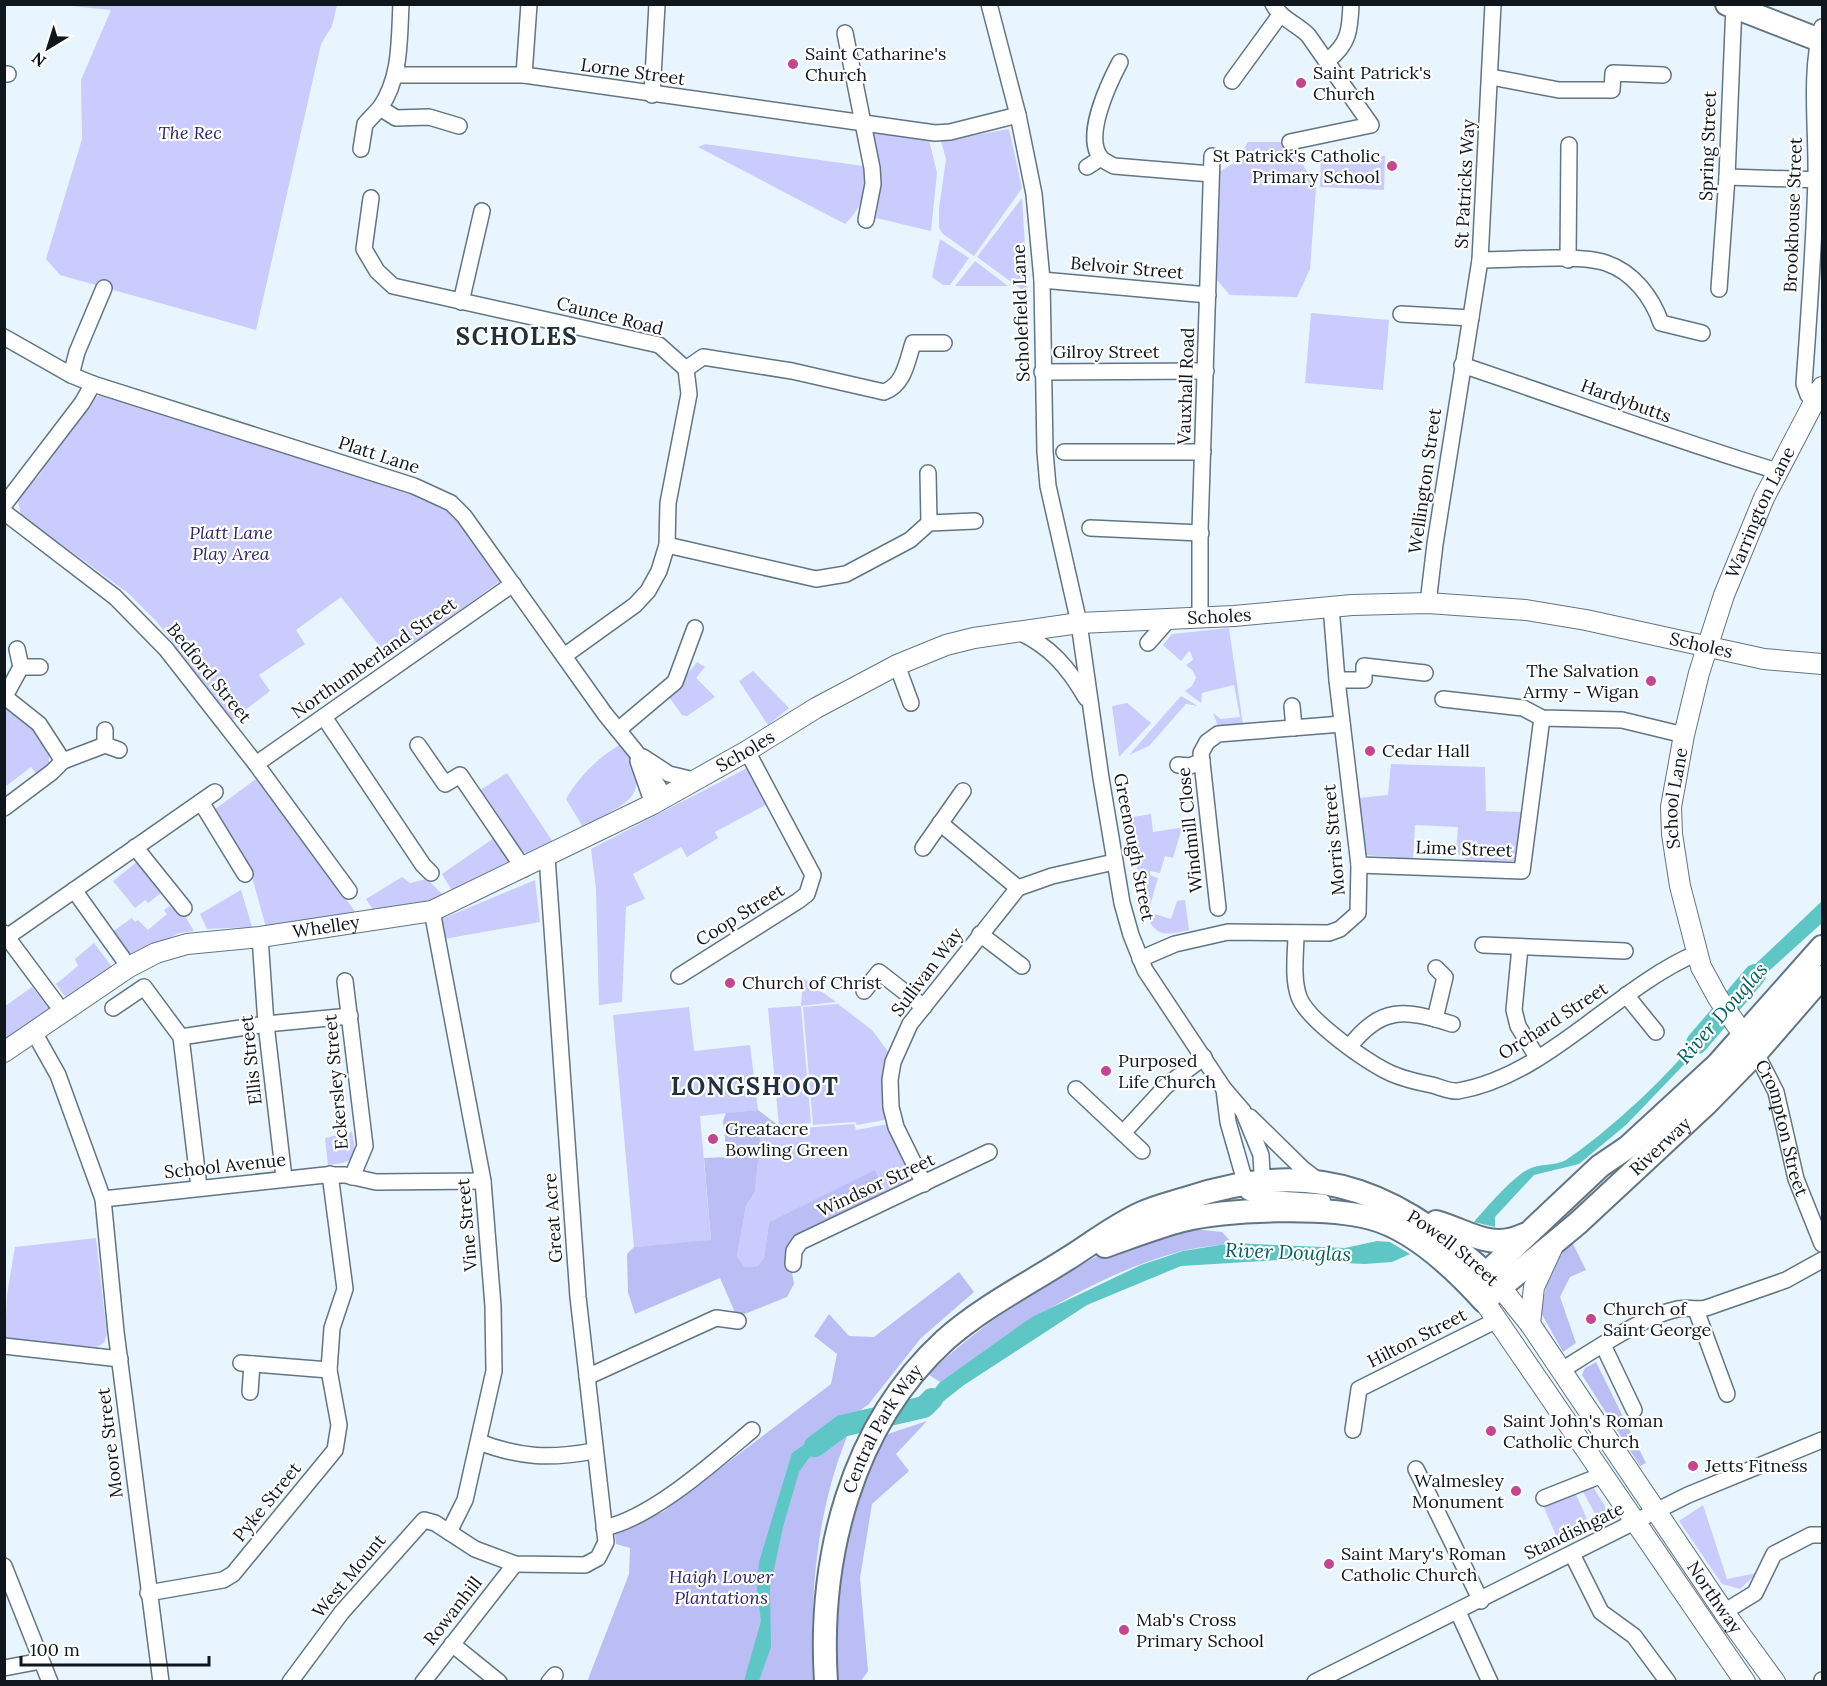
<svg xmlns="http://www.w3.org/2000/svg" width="1827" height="1686" font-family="Lora,serif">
<rect width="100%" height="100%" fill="#e8f5fe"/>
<g fill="#c9ccfd">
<polygon points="62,5 337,5 332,26 321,44 256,330 60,275 46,259 82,139 81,80 111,10"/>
<polygon points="1009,129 1022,188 974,256 943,234 939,228 939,209 946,159 941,141"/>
<polygon points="873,132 929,140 937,173 931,231 876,218 881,174"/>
<polygon points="1248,142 1290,142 1316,188 1310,269 1297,297 1230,295 1215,278 1219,172 1237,161"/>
<path d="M 705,144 L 863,166 C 869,191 862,207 845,224 L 698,147 Z"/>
<polygon points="1321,153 1385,156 1384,190 1320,187"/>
<polygon points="1022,198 1028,294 977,257"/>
<polygon points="940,239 969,258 950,285 943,285 932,277"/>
<polygon points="975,261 1008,286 955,286"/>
<polygon points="1311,313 1389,320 1383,390 1305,383"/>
<path d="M 105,392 L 414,489 L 461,516 L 503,579 L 419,640 L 385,653 L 341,597 L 296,630 L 305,644 L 259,675 L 270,691 L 232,720 L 157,622 L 128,593 L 21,515 L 18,501 L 22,488 C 34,483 44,473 46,459 L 96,397 Z"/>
<polygon points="1229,628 1243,725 1218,726 1213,713 1221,719 1240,717 1234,685 1202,693 1201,703 1185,691 1192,686 1196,678 1193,671 1186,665 1193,660 1191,653 1189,651 1181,661 1163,645 1172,634"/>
<polygon points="697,662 705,667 696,678 715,697 687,716 682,715 669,697"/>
<polygon points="753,671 789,708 768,725 739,681"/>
<polygon points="1181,696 1198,706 1186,704 1149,746 1129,755"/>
<polygon points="1127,703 1151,723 1119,757 1112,706"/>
<polygon points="4,707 33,730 49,752 49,767 38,776 31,767 5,787"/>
<path d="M 622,743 C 655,798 628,801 583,827 L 566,799 C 581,774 597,759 622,743 Z"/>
<polygon points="1391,764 1485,767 1486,811 1522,812 1515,861 1468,861 1456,852 1458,827 1415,825 1413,859 1366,855 1364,852 1358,798 1388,795"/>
<polygon points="747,768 773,801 715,832 718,838 687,857 681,847 633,874 645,899 626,907 622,1002 599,1005 596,889 591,849"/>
<polygon points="507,773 553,842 529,855 520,850 480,790"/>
<polygon points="256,779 360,918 267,931 251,873 214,810"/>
<path d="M 1151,814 L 1153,832 L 1191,826 L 1192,834 L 1181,831 L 1173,858 L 1165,856 L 1160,873 L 1150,871 L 1150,875 L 1158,878 L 1148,912 L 1171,919 L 1177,901 L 1185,900 L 1189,930 C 1168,935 1156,938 1147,916 L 1127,818 Z"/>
<polygon points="494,838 511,864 454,894 442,874"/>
<polygon points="137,862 161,893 148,903 145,900 135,908 113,881"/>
<polygon points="402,877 410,883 427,879 444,896 439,901 376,914 366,899"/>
<polygon points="535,880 540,922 444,939 439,920"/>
<polygon points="241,890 252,927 207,929 200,914"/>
<polygon points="170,906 179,914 183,913 194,931 179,933 132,957 112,932 132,918 135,922 138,920 148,930 167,914 164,910"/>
<polygon points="94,943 112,967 67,999 56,984 78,966 75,959"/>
<polygon points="803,978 836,1002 801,1006 811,1123 779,1126 768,1008 801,1006"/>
<polygon points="32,987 51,1011 29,1027 5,1038 4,1007"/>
<polygon points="838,1004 872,1030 892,1057 890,1119 857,1125 855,1122 813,1125 803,1007"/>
<polygon points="689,1007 694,1051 750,1045 758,1110 700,1116 711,1241 634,1247 613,1015"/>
<polygon points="854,1124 856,1130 888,1124 912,1175 907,1185 885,1193 875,1171 769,1222 764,1258 758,1266 745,1267 737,1256 746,1206 755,1192 761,1131"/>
<path d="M 352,1132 C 358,1159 354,1162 328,1165 L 325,1138 Z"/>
<polygon points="96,1238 107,1334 104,1343 97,1347 5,1339 7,1295 15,1247"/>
<polygon points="1592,1485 1605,1506 1607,1518 1603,1522 1599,1521 1581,1488"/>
<polygon points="1574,1490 1587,1519 1579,1536 1560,1545 1542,1503"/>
<polygon points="1703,1505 1727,1579 1757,1573 1740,1589 1722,1584 1679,1521"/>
</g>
<g fill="#babef5">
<polygon points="758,1110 779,1126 761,1132 755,1192 746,1206 737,1256 745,1267 758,1266 764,1258 769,1222 875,1170 885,1193 875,1201 794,1238 791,1267 794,1284 787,1297 737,1317 720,1278 635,1314 628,1292 627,1254 634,1247 711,1240 704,1158 727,1157 723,1121 726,1113"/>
<path d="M 1194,1229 L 1222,1232 L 1232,1243 C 1215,1246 1198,1247 1182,1251 C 1091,1275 1015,1329 940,1382 L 928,1374 C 973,1332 1020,1299 1073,1270 C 1089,1261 1105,1250 1122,1245 C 1146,1237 1170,1233 1194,1229 Z"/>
<polygon points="1572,1242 1586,1270 1570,1277 1560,1297 1576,1343 1563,1352 1540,1311 1552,1265"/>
<path d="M 959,1272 L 974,1292 L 921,1338 L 868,1405 C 853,1413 851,1427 845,1442 C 815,1518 810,1601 813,1681 L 587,1682 L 629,1574 L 630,1548 L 616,1544 L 615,1534 L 619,1528 L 663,1512 L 831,1384 L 837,1354 L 814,1336 L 829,1314 L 849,1336 L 874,1337 Z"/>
<polygon points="1596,1362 1646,1463 1640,1466 1582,1375 1585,1368"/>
<polygon points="927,1421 896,1454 909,1471 872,1504 860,1578 868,1671 861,1681 835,1682 834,1611 857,1480 885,1435"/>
</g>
<g fill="#5ec7c5">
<polygon points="1822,901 1822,923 1737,1000 1729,989"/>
<path d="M 1713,1016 L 1721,1026 L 1626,1125 L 1579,1164 L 1534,1175 L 1495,1217 L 1495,1227 L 1474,1222 C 1488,1206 1510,1180 1527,1170 C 1539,1163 1557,1166 1566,1160 C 1609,1132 1688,1059 1713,1016 Z"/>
<polygon points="1377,1241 1390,1242 1410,1254 1392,1262 1365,1264 1280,1260 1181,1266 1087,1305 964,1385 940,1404 897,1424 908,1408 926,1400 940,1382 1032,1317 1141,1265 1183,1251 1232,1243 1345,1248"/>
<polygon points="838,1422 844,1435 809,1458 799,1472 783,1527 770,1588 771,1647 759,1681 744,1681 761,1621 757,1589 759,1562 792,1453"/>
</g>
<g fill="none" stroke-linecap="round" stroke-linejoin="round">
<g stroke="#5ec7c5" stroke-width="22">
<polyline points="1697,1043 1755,975"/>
<polyline points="815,1446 842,1426 924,1407 932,1399"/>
</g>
<g stroke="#627582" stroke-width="18">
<g id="minor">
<path d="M 401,4 C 399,42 401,77 380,108 L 396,118 L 429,117 L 459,126"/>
<polyline points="989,4 1018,115 1034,194 1042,280 1045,452 1048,486 1079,623 1101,778 1122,903 1131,935 1145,970 1224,1089 1243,1111 1261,1155 1264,1211"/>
<path d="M 1273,4 C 1281,19 1297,24 1308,35 L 1371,125 L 1290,142"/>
<polyline points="845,33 872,168 873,184 866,220"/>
<path d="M 1328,60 C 1349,44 1350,30 1351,4"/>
<path d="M 1120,62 C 1109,83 1083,137 1101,158 C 1104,161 1110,164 1114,166 L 1211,174"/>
<polyline points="4,74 8,74"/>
<polyline points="397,75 524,75 935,133 950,132 1018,115"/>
<polyline points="524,75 529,4"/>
<polyline points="1491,77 1559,90 1612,90 1613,73 1663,75"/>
<polyline points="1232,81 1280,15"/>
<polyline points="652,95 657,4"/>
<polyline points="361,149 365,124 380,108"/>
<polyline points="1087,167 1101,158"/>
<polyline points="1727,177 1822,180"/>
<polyline points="371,198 364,249 377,271 393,286 659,345 686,369 689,394 668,503 667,545 659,571 648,591 635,605 564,656"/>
<path d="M 1480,260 C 1511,260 1579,254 1606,263 C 1633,272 1652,297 1661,323 L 1702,333"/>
<polyline points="1568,260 1569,145"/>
<polyline points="1042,280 1208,295"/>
<polyline points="1719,289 1727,177 1734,4"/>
<polyline points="461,302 482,211"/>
<polyline points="1401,314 1471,318"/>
<polyline points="4,337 71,375 93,384 414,486 451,503 464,516 605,714 636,752 665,797"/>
<path d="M 1462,365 C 1567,400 1671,439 1777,471"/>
<path d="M 686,369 L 703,357 L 792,371 L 884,392 C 904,385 907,362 913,343 L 944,343"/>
<polyline points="1042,372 1206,371"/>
<polyline points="71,375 77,352 104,288"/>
<path d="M 1815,400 L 1808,395 L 1804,384 C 1809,316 1814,246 1816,178 C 1817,131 1809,71 1822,27"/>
<polyline points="1064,452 1203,452"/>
<polyline points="928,473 929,523"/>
<polyline points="4,505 82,403 93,384"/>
<polyline points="4,512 115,597 166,649 256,764 349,891"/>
<polyline points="1090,528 1201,533"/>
<polyline points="667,545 816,579 846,574 910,540 929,523 975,521"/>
<polyline points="1428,603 1435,544 1480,260 1493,4"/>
<polyline points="1200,617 1200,530 1212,156"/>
<path d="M 1017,631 C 1050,646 1068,667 1086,698"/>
<polyline points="1148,643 1170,618"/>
<polyline points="17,649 21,667"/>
<polyline points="897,665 911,703"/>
<polyline points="1337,680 1364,680 1364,666 1425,673"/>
<polyline points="5,697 39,724 63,761"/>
<polyline points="4,698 21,667 40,667"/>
<polyline points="1443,699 1523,708 1542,718 1622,720 1684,735"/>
<polyline points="1292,706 1294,728"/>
<polyline points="324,717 423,865 431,873"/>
<polyline points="618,730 675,682 695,628"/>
<polyline points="105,745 105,730"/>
<polyline points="418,745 445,784 460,775 524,869"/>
<polyline points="643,757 669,774 694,780"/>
<polyline points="638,761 653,804"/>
<polyline points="256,764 513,584"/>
<polyline points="1178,765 1190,766 1202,761"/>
<polyline points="201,802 245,874"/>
<polyline points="4,808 52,772 63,761 105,745 119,750"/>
<polyline points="940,823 1018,888"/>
<polyline points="135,847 184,908"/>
<polyline points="923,848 963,791"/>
<polyline points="1359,865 1522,871 1542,718"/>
<polyline points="74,890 129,967"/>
<polyline points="1218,908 1201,753 1207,742 1218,734 1342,724"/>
<polyline points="432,911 483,1181 493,1306 494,1371 465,1500 449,1532"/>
<polyline points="4,933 56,1003"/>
<path d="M 1296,933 C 1296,953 1292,978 1299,997 C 1305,1014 1339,1040 1354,1051 C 1384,1072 1396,1078 1432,1085 C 1440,1087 1450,1092 1458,1091 C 1547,1076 1615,988 1697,953"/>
<polyline points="980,934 1022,966"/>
<polyline points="260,937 266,1024 284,1178"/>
<polyline points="4,939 215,792"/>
<polyline points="1483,945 1625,951"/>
<polyline points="1520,947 1514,1010 1518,1026 1537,1057"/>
<polyline points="1140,959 1175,944 1228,932 1329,933 1340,929 1358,913 1359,865 1337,680 1331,606"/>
<polyline points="679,976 798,901 807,894 813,875 747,751"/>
<polyline points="345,981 365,1146 352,1177"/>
<polyline points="864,991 879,972 924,1007"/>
<polyline points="1626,995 1656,1032"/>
<polyline points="113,1008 144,987 181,1037 199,1187"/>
<polyline points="1435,1019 1445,977 1436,968"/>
<polyline points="35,1034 58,1075 103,1199 116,1332 161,1682"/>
<polyline points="181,1037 266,1024 350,1016"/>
<path d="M 1349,1047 C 1381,1006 1404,1009 1452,1024"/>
<path id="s1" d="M 1756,1053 L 1776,1092 L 1796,1179 L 1822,1244"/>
<polyline points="1076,1089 1142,1151"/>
<polyline points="1224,1089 1228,1122 1248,1192 1263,1198 1323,1202"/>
<polyline points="1250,1117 1303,1169 1320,1182"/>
<polyline points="1123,1133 1166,1086 1204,1057"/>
<polyline points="924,1184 896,1127 891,1107 890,1080 893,1062 910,1024 1018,888 1052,876 1114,862"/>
<polyline points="103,1199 325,1175 345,1175 376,1182 483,1181"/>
<polyline points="793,1264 794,1251 800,1242 989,1152"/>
<polyline points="1696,1310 1727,1394"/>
<polyline points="1603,1345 1634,1410"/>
<polyline points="4,1346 120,1359"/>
<polyline points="241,1363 329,1370"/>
<path d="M 1562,1370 C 1591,1352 1638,1320 1670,1311 C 1687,1305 1691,1311 1706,1308 L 1786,1280 L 1822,1260"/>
<polyline points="587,1377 716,1318 738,1321"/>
<polyline points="250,1392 252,1364"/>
<polyline points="1353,1430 1359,1389 1497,1320"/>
<path d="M 479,1442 C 521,1458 550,1459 594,1451"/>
<polyline points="1416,1469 1481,1601"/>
<polyline points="1544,1498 1602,1475"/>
<path d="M 604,1528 C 652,1518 714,1462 752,1430"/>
<polyline points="1572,1554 1601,1612 1634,1636 1668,1682"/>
<polyline points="4,1566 50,1682"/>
<polyline points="148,1593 223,1580 233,1574 335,1450 339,1425 329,1370 332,1328 345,1289 330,1174"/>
<polyline points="1458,1612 1490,1682"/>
<polyline points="1724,1612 1755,1593 1774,1554 1811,1535 1822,1535"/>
<polyline points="452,1644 499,1682"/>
<polyline points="4,1668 41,1661"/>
<polyline points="290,1682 342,1612 424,1520 435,1523 475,1549 515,1564 585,1565 598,1558 606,1542 578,1297 547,857"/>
<polyline points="423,1682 515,1564"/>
<polyline points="549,1682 555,1675"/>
<polyline points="1315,1682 1688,1495 1822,1440"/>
<polyline points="1822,1682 1822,1680"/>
</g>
</g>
<g stroke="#627582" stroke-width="22">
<g id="major">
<path id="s2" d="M 1751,1046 L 1718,998 L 1701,967 L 1680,886 L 1672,834 L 1671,807 L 1684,735 L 1699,673 L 1724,595 L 1764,498 L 1822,387"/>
<path id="s3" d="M 4,1052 L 129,967 L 156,953 L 187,944 L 260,937 L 432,911 L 653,804 L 747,751 L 816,708 L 897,665 L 946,645 L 974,638 L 1079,623 L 1234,616 L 1352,605 L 1428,603 L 1526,610 L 1586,620 L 1764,659 L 1822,664"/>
<path id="s4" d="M 1501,1288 L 1530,1324 L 1724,1612 L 1775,1682"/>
<polyline points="1484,1301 1745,1682"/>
<polyline points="1530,1324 1534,1287 1553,1246"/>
</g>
</g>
<g stroke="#627582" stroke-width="26">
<g id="highway">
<polyline points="1727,4 1822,41"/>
<path d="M 1436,1222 C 1468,1231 1491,1251 1524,1235"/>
<path id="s5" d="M 1105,1246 C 1131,1237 1157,1227 1183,1220 C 1228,1209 1326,1206 1371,1218 C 1413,1229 1456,1270 1484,1301 L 1578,1223 L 1706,1104 L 1756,1053 L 1822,977"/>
<polyline points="1475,1284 1600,1166 1628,1147 1718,1064 1822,947"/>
<path id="s6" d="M 826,1682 C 818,1558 851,1426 945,1340 C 981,1308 1026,1285 1067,1259 C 1091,1244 1114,1226 1140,1214 C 1155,1207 1172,1203 1188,1198 C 1322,1154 1405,1195 1501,1288"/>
</g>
</g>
<use href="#minor" stroke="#fff" stroke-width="15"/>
<use href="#major" stroke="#fff" stroke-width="20"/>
<use href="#highway" stroke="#fff" stroke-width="22"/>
</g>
<g fill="#c54590" stroke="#fff" stroke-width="2">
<circle cx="793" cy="64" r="6"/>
<circle cx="1301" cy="83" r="6"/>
<circle cx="1392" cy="166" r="6"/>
<circle cx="1651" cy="681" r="6"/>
<circle cx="1370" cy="751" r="6"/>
<circle cx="730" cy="983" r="6"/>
<circle cx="1106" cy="1071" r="6"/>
<circle cx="713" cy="1139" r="6"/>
<circle cx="1591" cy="1319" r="6"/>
<circle cx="1491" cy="1431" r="6"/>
<circle cx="1693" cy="1466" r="6"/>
<circle cx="1516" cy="1491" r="6"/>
<circle cx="1329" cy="1564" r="6"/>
<circle cx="1124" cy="1630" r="6"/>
</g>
<g text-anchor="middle" stroke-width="4.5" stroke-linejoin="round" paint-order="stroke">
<g font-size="18" fill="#0f171c" stroke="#fff" text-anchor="start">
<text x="805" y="60">Saint Catharine's<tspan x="805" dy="21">Church</tspan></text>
<text x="1313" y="79">Saint Patrick's<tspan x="1313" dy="21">Church</tspan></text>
<text x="1380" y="162" text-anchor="end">St Patrick's Catholic<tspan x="1380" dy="21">Primary School</tspan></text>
<text x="1639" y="677" text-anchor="end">The Salvation<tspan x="1639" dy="21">Army - Wigan</tspan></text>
<text x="1382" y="757">Cedar Hall</text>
<text x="742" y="989">Church of Christ</text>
<text x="1118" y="1067">Purposed<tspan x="1118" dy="21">Life Church</tspan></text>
<text x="725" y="1135">Greatacre<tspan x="725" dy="21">Bowling Green</tspan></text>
<text x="1603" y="1315">Church of<tspan x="1603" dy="21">Saint George</tspan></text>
<text x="1503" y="1427">Saint John's Roman<tspan x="1503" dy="21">Catholic Church</tspan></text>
<text x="1705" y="1472">Jetts Fitness</text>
<text x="1504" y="1487" text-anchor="end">Walmesley<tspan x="1504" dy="21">Monument</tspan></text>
<text x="1341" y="1560">Saint Mary's Roman<tspan x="1341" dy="21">Catholic Church</tspan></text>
<text x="1136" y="1626">Mab's Cross<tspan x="1136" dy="21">Primary School</tspan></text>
</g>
<g font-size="18" fill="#0f171c" stroke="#fff">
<text transform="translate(633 72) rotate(8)" y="6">Lorne Street</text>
<text transform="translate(1708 146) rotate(-88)" y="6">Spring Street</text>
<text transform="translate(1465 184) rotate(-87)" y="6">St Patricks Way</text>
<text transform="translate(1793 215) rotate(-88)" y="6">Brookhouse Street</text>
<text transform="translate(1127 268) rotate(5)" y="6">Belvoir Street</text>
<text transform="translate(1021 313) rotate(-92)" y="6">Scholefield Lane</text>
<text transform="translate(610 316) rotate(14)" y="6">Caunce Road</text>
<text x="1106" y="358">Gilroy Street</text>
<text transform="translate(1186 386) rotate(-88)" y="6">Vauxhall Road</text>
<text transform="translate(1626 401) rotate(20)" y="6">Hardybutts</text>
<text transform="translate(379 455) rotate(18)" y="6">Platt Lane</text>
<text transform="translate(1425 481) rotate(-82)" y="6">Wellington Street</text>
<text dy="6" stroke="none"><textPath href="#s2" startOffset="566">Warrington Lane</textPath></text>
<text dy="6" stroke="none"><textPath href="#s3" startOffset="1316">Scholes</textPath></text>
<text dy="6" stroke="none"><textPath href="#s3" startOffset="1802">Scholes</textPath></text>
<text transform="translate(374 658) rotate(-35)" y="6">Northumberland Street</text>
<text transform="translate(209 673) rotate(51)" y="6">Bedford Street</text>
<text dy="6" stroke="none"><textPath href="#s3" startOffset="813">Scholes</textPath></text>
<text dy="6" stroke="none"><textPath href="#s2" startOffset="266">School Lane</textPath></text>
<text transform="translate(1190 830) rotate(-96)" y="6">Windmill Close</text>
<text transform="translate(1334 840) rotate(-95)" y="6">Morris Street</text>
<text transform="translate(1134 847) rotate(79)" y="6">Greenough Street</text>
<text transform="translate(1464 849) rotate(2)" y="6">Lime Street</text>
<text transform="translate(740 915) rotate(-32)" y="6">Coop Street</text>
<text dy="6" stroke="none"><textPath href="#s3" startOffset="354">Whelley</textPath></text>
<text transform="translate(927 972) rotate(-53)" y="6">Sullivan Way</text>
<text transform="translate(1553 1021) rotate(-33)" y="6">Orchard Street</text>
<text transform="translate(251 1060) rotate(-96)" y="6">Ellis Street</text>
<text transform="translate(336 1082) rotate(-95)" y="6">Eckersley Street</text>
<text dy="6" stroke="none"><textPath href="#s1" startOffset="80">Crompton Street</textPath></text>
<text dy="6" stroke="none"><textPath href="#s5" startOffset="648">Riverway</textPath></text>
<text transform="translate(225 1166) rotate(-6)" y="6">School Avenue</text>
<text transform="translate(876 1185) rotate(-25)" y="6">Windsor Street</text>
<text transform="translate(553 1218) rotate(-94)" y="6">Great Acre</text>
<text transform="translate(467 1225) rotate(-95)" y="6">Vine Street</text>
<text dy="6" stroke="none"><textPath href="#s6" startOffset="942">Powell Street</textPath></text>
<text transform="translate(1417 1338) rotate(-27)" y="6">Hilton Street</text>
<text dy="6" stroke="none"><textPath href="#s6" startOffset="264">Central Park Way</textPath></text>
<text transform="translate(110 1443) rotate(-97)" y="6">Moore Street</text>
<text transform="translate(267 1502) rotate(-51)" y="6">Pyke Street</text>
<text transform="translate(1574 1531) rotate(-26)" y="6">Standishgate</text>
<text transform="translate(349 1576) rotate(-50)" y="6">West Mount</text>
<text dy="6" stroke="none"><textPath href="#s4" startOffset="376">Northway</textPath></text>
<text transform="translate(453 1611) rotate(-52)" y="6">Rowanhill</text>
</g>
<g font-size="18" font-style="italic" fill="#2d2472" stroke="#fff">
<text x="190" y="139">The Rec</text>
<text x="231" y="539">Platt Lane<tspan x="231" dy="21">Play Area</tspan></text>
<text x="721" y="1583">Haigh Lower<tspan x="721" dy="21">Plantations</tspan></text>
</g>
<g font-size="20" font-style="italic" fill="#006160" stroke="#fff">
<text transform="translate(1722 1013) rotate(-49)" y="7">River Douglas</text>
<text transform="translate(1288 1252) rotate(2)" y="7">River Douglas</text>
</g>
<g font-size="24" font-weight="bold" letter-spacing="1.5" fill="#20313c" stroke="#fff">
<text x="517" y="345">SCHOLES</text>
<text x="755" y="1095">LONGSHOOT</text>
</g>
</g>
<rect width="1827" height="1686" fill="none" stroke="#0f171c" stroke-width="12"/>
<g transform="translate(48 48) rotate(218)" stroke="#ffffff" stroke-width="4.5" paint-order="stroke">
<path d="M0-4.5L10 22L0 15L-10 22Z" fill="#0f171c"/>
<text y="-9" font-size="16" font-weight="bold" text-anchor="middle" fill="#0f171c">N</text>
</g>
<path d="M21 1656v9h188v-9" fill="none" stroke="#0f171c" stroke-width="3"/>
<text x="30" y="1656" font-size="18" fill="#0f171c" stroke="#ffffff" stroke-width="4.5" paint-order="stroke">100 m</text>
</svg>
